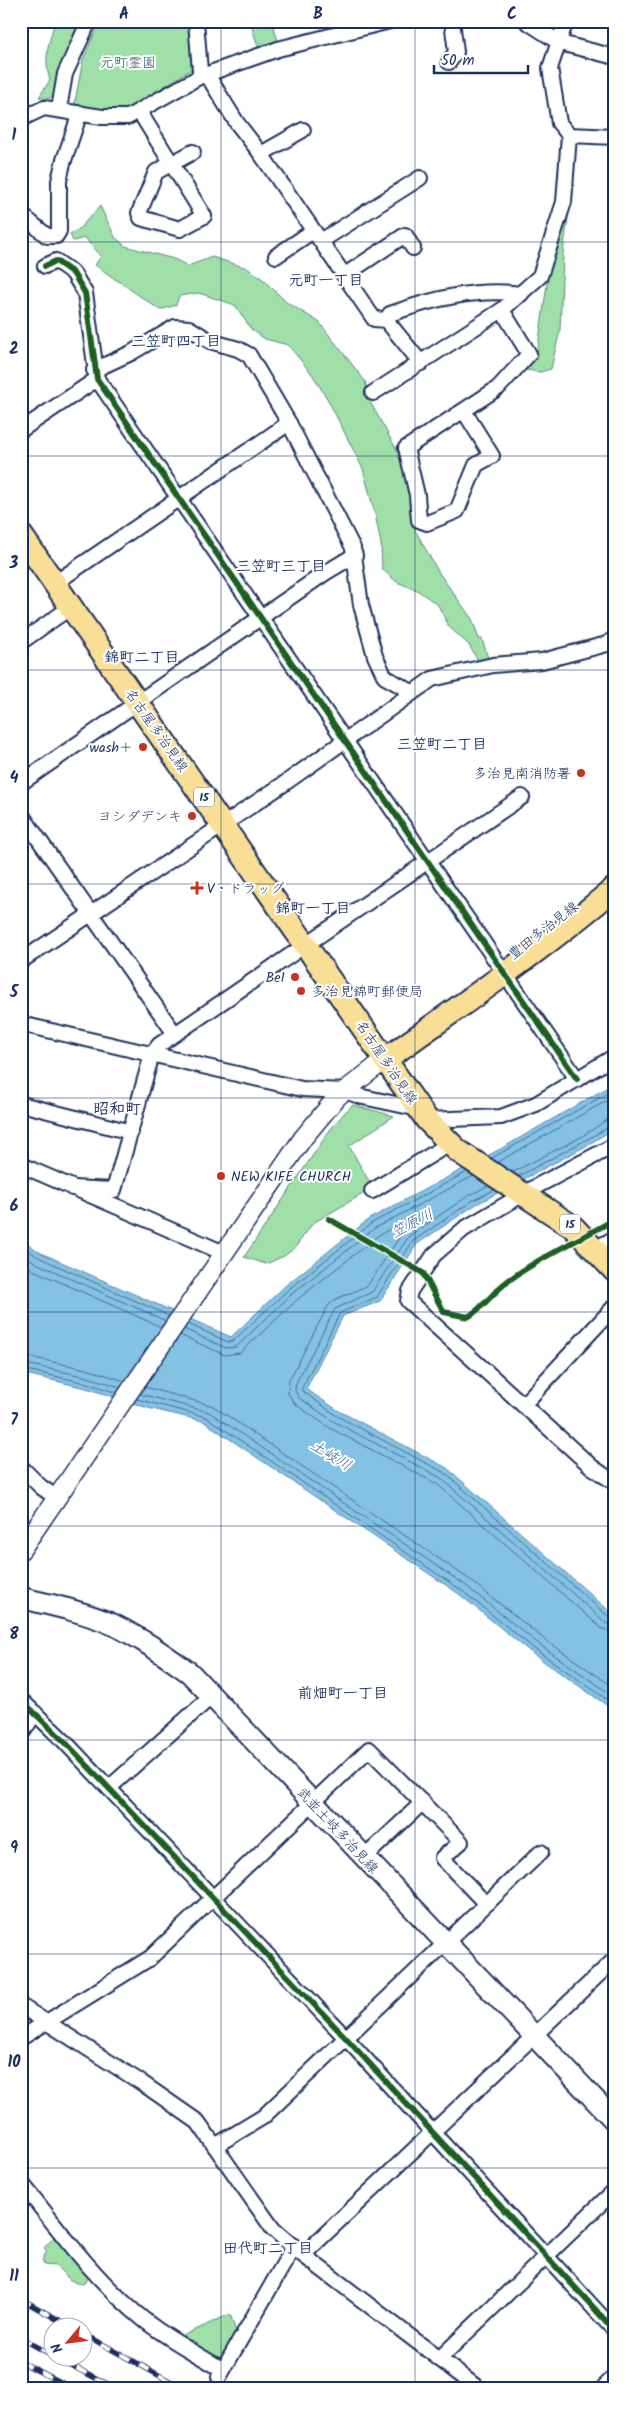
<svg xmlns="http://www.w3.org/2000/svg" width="636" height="2410" font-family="Kalam,'Klee One',sans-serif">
<rect width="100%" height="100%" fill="#fff"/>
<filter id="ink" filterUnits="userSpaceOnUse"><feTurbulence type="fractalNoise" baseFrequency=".02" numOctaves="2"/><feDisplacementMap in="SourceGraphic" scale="10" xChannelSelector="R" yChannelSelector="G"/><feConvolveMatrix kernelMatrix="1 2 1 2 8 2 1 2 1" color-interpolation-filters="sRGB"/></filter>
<g filter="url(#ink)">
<g fill="#9fdfa8" stroke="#5d8783">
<path d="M 55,21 L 81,21 L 62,64 L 56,95 L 47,99 L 39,97 L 50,80 C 43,59 49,42 55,21 Z"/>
<polygon points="117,21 193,21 197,66 124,111 103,111 74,106 83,60 98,25 106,27"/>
<polygon points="250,21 272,21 279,44 259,50"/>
<polygon points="100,206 115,237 125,246 174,259 188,266 212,257 247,268 264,280 286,302 319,322 365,381 367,389 364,391 398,452 411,493 415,530 439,573 472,619 479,639 482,639 488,658 478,661 469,645 449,627 438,605 417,590 397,582 382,569 381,544 375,514 363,469 328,400 312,374 288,345 265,339 251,329 235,305 199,293 179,296 176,305 160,310 95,265 101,256 85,238 73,241 70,234 79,229"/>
<polygon points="567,209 569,211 563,253 560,330 551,369 540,372 525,370 537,354 550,263"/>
<polygon points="353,1105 394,1116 349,1146 373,1188 313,1223 294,1249 284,1256 266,1264 244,1257 330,1130 345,1112"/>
<polygon points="56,2235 91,2276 83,2284 70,2280 56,2266 44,2265 42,2260 47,2251 44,2248"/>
<polygon points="230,2314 237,2334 223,2358 215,2362 178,2338"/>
</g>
<polygon fill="#84c2e4" stroke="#5a87ae" points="615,1083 615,1128 586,1146 475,1205 417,1244 380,1301 343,1316 306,1389 339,1411 447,1468 615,1616 615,1711 533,1654 459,1594 203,1421 148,1408 86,1388 21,1373 21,1239 41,1253 231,1337 286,1285 369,1219 504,1147"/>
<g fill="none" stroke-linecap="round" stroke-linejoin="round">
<g stroke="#456a94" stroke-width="1">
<polyline points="492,1158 615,1089"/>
<polyline points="498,1162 615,1096"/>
<polyline points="513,1172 581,1137 607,1120 615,1118"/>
<polyline points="519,1176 615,1124"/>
<polyline points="488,1186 468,1196 409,1236 372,1292 335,1309 296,1383 295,1390 298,1397 333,1421 441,1478 606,1623 615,1625"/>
<polyline points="494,1190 472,1201 413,1241 377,1297 340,1313 301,1390 337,1416 445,1473 610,1618 615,1619"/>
<polyline points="21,1245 38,1257 169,1316"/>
<polyline points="21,1253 36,1263 166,1321"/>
<polyline points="21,1262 33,1270 161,1327"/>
<polyline points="188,1324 228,1342 233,1341 289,1289 372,1223 467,1172"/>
<polyline points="184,1329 226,1348 236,1347 293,1293 375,1228 473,1176"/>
<polyline points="180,1335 225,1355 240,1353 298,1299 379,1235 429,1209 429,1213 403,1232 367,1286 336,1299 328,1306 289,1380 288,1393 295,1404 330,1428 437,1484 601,1628 615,1633"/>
<polyline points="21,1355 90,1370 125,1381"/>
<polyline points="21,1363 88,1377 120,1387"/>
<polyline points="21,1369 87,1383 117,1393"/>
<polyline points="145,1387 213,1406 469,1579 544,1639 615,1688"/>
<polyline points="140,1394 209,1412 465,1585 540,1645 615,1697"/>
<polyline points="137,1399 206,1417 461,1590 536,1650 615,1705"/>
</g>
<polyline stroke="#d1d5df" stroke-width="14" stroke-dasharray="14 7" stroke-linecap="butt" points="213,2389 219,2377"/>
<g stroke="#1b2f5e" stroke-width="18">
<g id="minor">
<polyline points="196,21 200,71 211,81 237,123 261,154 374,319 386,320 421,363"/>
<polyline points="526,21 560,43 615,57"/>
<polyline points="449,62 456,52 452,21"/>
<polyline points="59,109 65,74 89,21"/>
<polyline points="139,111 204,216 180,229 141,218 139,213 156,172 193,152"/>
<polyline points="21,119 44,108 102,117 128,117 199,77 278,49 390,21"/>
<polyline points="569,135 615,137"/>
<polyline points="261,154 303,130"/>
<polyline points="21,214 47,236 56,236 59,231 59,181 63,163 80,113"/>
<polyline points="321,241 420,178"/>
<polyline points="276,256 313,231"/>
<polyline points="45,266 56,261 73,273 85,293 97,379 577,1079"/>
<polyline points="345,275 405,235 413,248"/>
<path d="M 386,320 L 390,314 C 432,299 476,288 521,294"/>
<polyline points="94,370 131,353 175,327 189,328 210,341 238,349 249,355 289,423 353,548 361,605 375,656 385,677 412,692"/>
<polyline points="373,393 502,310 540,276 564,202 569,135 559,123 550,68 566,21"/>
<polyline points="464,411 492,456 476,465 457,511 427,523 419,520 417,495 406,448 498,388 529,354 502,310"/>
<polyline points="21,430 97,379"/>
<polyline points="55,583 289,423"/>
<polyline points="21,642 71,607"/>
<polyline points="21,783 325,573 355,555"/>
<polyline points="21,814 175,1034"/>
<polyline points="21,961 285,783 432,679 493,665 542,661 607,644 615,638"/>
<polyline points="21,1024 302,1089 344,1091 363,1097 419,1109"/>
<polyline points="21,1104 131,1132"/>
<polyline points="427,1120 501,1117 536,1104 615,1056"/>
<polyline points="615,1145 537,1186 464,1229 434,1255 410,1291 408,1301 592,1467 615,1483"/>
<polyline points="21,1165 224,1253"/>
<polyline points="72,1188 114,1190 152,1054 159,1045 522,797"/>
<polyline points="372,1191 449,1144"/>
<polyline points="595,1249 615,1238"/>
<polyline points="523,1405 615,1306"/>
<polyline points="21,1467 41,1487 57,1498"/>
<polyline points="21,1700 65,1742 346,2038 615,2331"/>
<polyline points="21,1735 35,1713"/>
<polyline points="109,1788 213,1695"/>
<polyline points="364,1858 423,1802"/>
<polyline points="21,2006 142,2083 198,2122 273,2229 303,2255 479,2389"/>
<polyline points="21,2038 150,1958 369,1749 461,1842 442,1858 486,1904"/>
<polyline points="215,2146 263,2117 541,1852"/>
<path d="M 21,2182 C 58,2229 96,2281 143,2319 C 167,2339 196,2353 223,2370"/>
<polyline points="303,2255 615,1959"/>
<polyline points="439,2359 615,2190"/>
<polyline points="219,2377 294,2246"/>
<polyline points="602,2389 615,2376"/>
</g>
</g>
<g stroke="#1b2f5e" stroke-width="21">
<polyline id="tertiary" points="21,1550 303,1138 338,1096 386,1059"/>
</g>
<g stroke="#1b2f5e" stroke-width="24">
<path id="secondary" d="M 21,1598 C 52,1605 85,1612 114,1625 C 141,1638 166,1656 190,1673 L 615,2121"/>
</g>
<g stroke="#1b2f5e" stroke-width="26">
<g id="primary">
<polyline points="21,535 427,1120 458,1151 573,1227 615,1271"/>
<path d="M 386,1059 C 464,1003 542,950 615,888"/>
</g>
</g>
<use href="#minor" stroke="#fff" stroke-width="14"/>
<use href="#tertiary" stroke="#fff" stroke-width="18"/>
<use href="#secondary" stroke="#fff" stroke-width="20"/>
<use href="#primary" stroke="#f9df96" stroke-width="22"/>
<g stroke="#1b2f5e" stroke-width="5.5">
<g id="rail">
<polyline points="21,2299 73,2328"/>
<polyline points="82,2333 184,2389"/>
<polyline points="21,2338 52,2355"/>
<polyline points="57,2358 117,2389"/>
<polyline points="21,2362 74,2389"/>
</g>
</g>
<use href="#rail" stroke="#fff" stroke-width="4" stroke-dasharray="11" stroke-linecap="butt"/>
<g stroke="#fff" stroke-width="9">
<g id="cycleway">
<polyline points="45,266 56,261 73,273 85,293 97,379 577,1079"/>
<path d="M 329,1219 L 423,1273 L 444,1312 L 468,1317 C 483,1308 493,1292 508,1281 C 541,1256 580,1240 615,1219"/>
<polyline points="21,1700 65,1742 346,2038 615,2331"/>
</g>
</g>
<use href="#cycleway" stroke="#1b5e20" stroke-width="6"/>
</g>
</g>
<path fill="none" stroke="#1b2f5e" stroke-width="1" stroke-opacity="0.55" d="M 221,21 L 221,2389M 415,21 L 415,2389M 21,242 L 615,242M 21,456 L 615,456M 21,670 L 615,670M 21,884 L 615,884M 21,1098 L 615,1098M 21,1312 L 615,1312M 21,1526 L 615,1526M 21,1740 L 615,1740M 21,1954 L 615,1954M 21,2168 L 615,2168"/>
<g fill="#c8321e" stroke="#fff" stroke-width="2">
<circle cx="143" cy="747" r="5"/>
<circle cx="581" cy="773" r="5"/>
<circle cx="192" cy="816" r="5"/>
<path d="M194.5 880.5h5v5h5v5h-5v5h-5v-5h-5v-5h5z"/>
<circle cx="295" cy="977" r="5"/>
<circle cx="301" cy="991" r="5"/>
<circle cx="221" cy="1176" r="5"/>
</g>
<g text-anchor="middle" stroke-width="4" stroke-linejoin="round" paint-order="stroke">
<g fill="#fff" stroke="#5f6d8e" stroke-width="1">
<rect x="194" y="787.5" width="20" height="19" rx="4"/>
<rect x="560" y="1214.5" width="20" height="19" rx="4"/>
</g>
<g font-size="12" font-weight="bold" fill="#1b2f5e">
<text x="204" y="801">15</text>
<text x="570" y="1228">15</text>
</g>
<g font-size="14" fill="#3c5b70" stroke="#fff">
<text x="128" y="67">元町霊園</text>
</g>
<g font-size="14" fill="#1b2f5e" stroke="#fff">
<text transform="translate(157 730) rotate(55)" y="5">名古屋多治見線</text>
<text transform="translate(543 930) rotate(-38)" y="5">豊田多治見線</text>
<text transform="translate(387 1062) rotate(56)" y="5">名古屋多治見線</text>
<text transform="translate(338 1830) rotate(47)" y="5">武並土岐多治見線</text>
</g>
<g font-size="14" fill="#1b2f5e" stroke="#fff" text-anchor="end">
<text x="133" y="752">wash＋</text>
<text x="571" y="778">多治見南消防署</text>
<text x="182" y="821">ヨシダデンキ</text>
<text x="207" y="893" text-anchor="start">V・ドラッグ</text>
<text x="285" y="982">Be1</text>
<text x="311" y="996" text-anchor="start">多治見錦町郵便局</text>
<text x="231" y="1181" text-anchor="start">NEW KIFE CHURCH</text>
</g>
<g font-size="15" font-weight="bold" fill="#1b2f5e" stroke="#fff">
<text x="326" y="285">元町一丁目</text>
<text x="176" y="346">三笠町四丁目</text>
<text x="281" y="571">三笠町三丁目</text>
<text x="142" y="662">錦町二丁目</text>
<text x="442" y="749">三笠町二丁目</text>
<text x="313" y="913">錦町一丁目</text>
<text x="343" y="1698">前畑町一丁目</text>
<text x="268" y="2253">田代町二丁目</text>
</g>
<g font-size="15" font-style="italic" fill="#3a5b86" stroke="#fff">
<text transform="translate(412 1223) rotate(-27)" y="5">笠原川</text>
<text transform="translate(331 1455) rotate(31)" y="5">土岐川</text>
</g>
<g font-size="16" font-weight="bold" fill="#1b2f5e" stroke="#fff">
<text x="117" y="1114">昭和町</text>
</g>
</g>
<rect width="636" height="2410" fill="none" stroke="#fff" stroke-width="55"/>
<g transform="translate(68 2342) rotate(241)"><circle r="24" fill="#ffffff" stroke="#a4acbf"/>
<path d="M0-4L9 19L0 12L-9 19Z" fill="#c8321e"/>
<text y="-8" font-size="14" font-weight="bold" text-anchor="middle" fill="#1b2f5e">N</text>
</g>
<path d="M434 65v8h94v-8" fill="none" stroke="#1b2f5e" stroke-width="2.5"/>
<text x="441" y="65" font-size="15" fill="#1b2f5e" stroke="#ffffff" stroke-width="4" paint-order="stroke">50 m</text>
<rect x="28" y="28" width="580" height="2354" fill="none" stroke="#1b2f5e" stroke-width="2"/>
<g font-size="16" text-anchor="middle" font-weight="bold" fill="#1b2f5e">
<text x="124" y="19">A</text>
<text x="318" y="19">B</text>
<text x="512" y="19">C</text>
<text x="14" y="140">1</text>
<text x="14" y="354">2</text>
<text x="14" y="568">3</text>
<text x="14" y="783">4</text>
<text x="14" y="997">5</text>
<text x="14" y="1211">6</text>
<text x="14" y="1425">7</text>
<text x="14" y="1639">8</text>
<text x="14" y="1853">9</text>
<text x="14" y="2067">10</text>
<text x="14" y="2281">11</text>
</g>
</svg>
